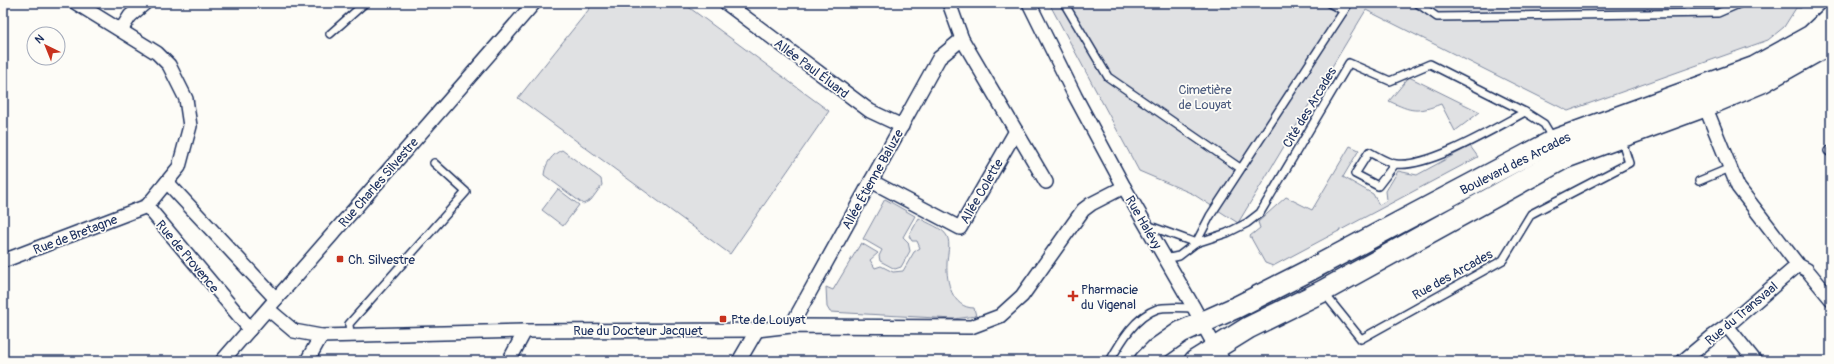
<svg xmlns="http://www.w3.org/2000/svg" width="1834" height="364" font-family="Pangolin,sans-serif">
<rect width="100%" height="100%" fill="#fdfcf7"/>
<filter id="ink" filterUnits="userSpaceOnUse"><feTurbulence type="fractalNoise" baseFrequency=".025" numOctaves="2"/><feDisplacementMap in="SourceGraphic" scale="8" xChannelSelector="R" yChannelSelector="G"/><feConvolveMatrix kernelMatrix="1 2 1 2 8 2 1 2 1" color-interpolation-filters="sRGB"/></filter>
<g filter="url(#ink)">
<g fill="#e0e1e3" stroke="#7e88a0">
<polygon points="594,3 683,3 829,111 730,254 518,98"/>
<polygon points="1049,3 1805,3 1801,8 1796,8 1784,27 1768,40 1568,111 1366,10 1238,223 1193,194 1139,171"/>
<path d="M 1409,77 L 1480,112 L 1455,131 L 1441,104 C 1417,113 1412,112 1389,101 Z"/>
<polygon points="1350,146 1359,150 1343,177 1373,194 1379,205 1387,200 1386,191 1398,171 1417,175 1470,146 1478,157 1273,266 1265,263 1250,236 1260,228 1258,222 1286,197 1312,210"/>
<path d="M 562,150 L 601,179 L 602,185 L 591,200 L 583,204 L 544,175 C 545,164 552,154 562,150 Z"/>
<polygon points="558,189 579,205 563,226 542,210"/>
<polygon points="885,199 915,216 903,237 908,242 910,251 901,267 895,269 880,261 879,256 882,250 863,239"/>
<path d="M 919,218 C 927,223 943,228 947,236 C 951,244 947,255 947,264 C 946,281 952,308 974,308 L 976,316 L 954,319 L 830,312 L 827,307 L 826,287 L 833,290 L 861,243 L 878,253 L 870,260 L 875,268 L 881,266 L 893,272 L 903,271 L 914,252 L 920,248 L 917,241 L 912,241 L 909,236 Z"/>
</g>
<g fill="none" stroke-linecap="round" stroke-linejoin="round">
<g stroke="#1b2f5e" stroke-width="10">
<g id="service">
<polyline points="1064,3 1108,77 1240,168"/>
<polyline points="1329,3 1344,11"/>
<polyline points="1417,3 1437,17 1718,13 1741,3"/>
<polyline points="330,34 365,3"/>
<polyline points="1831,150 1828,151 1831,153"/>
<path d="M 1395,164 L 1378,186 L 1355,174 L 1369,152 C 1377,156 1387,163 1396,164 C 1429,168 1495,128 1525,112"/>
<polyline points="1699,181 1730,168"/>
<polyline points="1147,225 1196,243"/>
<polyline points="1196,243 1210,216 1349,3"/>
<polyline points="1165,259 1179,256 1196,243 1227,233 1247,223 1260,213 1349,63 1390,81 1430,64 1525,112 1544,124 1553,139"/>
<polyline points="1324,293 1361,339 1503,260 1531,214 1629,163 1621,138"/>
<polyline points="350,335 349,324 466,192 434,163"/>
<path d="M 1110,361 C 1121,341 1135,317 1157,309 C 1165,306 1185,308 1194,308"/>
</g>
</g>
<g stroke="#1b2f5e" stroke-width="16">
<g id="minor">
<polyline points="726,3 870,111 902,126"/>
<polyline points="949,3 962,39 1046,182"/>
<polyline points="1029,3 1075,96 1124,187 1194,308 1223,361"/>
<polyline points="121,30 130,16 145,3"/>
<polyline points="1705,106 1738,187 1798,265 1807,270 1831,299"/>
<polyline points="871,181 960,228 1016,131"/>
<polyline points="167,182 276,299"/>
<polyline points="147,206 250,329"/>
<polyline points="3,261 147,206 179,167 190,126 186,99 169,65 157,53 76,3"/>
<polyline points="268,309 294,331 321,336 525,331 757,330 791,326 971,327 1000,316 1022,296 1083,210 1091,204 1124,187"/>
<polyline points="791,326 939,58 962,39"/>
<polyline points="1727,326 1755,361"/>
<polyline points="222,361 534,3"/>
<polyline points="307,361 321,336"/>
<polyline points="509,361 525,331"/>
<polyline points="739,361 757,330"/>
<polyline points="1683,361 1713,336 1727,326 1798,265"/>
</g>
</g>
<g stroke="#1b2f5e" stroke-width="24">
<g id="primary">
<polyline points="1145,361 1157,349 1181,332 1237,307 1306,272 1555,140 1755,67 1811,36 1831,17"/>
<polyline points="1195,361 1248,328 1323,291 1564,158 1705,106 1762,82 1831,43"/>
</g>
</g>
<use href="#service" stroke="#fdfcf7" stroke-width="7"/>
<use href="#minor" stroke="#fdfcf7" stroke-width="13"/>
<use href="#primary" stroke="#fdfcf7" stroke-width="21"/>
</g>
</g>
<g fill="#c8321e" stroke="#fdfcf7" stroke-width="1.5">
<rect x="336" y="255" width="8" height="8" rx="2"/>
<path d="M1071 290h4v4h4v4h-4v4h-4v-4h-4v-4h4z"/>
<rect x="719" y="315" width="8" height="8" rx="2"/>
</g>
<g text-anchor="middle" stroke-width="3.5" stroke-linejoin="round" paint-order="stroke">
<g font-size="13" fill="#1b2f5e" stroke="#fdfcf7">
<text transform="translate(812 68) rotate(37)" y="5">Allée Paul Éluard</text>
<text transform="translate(1309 107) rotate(-59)" y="5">Cité des Arcades</text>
<text transform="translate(1515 163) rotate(-27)" y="5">Boulevard des Arcades</text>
<text transform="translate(872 179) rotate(-61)" y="5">Allée Étienne Baluze</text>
<text transform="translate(378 182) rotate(-49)" y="5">Rue Charles Silvestre</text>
<text transform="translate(981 191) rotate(-60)" y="5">Allée Colette</text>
<text transform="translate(1144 222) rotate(60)" y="5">Rue Halévy</text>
<text transform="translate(75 234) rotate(-21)" y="5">Rue de Bretagne</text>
<text transform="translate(188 256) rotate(50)" y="5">Rue de Provence</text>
<text transform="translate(1452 274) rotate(-29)" y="5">Rue des Arcades</text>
<text transform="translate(1741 313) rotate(-40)" y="5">Rue du Transvaal</text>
<text x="638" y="335">Rue du Docteur Jacquet</text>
</g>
<g font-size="13" fill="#4c5c7f" stroke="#fdfcf7">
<text x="1205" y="94">Cimetière<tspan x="1205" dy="15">de Louyat</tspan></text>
</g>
<g font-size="13" fill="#1b2f5e" stroke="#fdfcf7" text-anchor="start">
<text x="348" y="264">Ch. Silvestre</text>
<text x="1081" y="294">Pharmacie<tspan x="1081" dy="15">du Vigenal</tspan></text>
<text x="731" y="324">Pte de Louyat</text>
</g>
</g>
<rect width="1834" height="364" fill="none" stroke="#fdfcf7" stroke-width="16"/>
<rect x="8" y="8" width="1818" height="348" fill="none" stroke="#1b2f5e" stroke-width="1.5" filter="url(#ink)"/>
<g transform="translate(46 46) rotate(317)"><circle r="19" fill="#fdfcf7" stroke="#a3aaba"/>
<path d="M0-3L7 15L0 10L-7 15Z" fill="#c8321e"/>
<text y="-6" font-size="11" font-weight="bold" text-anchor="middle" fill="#1b2f5e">N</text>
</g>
</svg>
